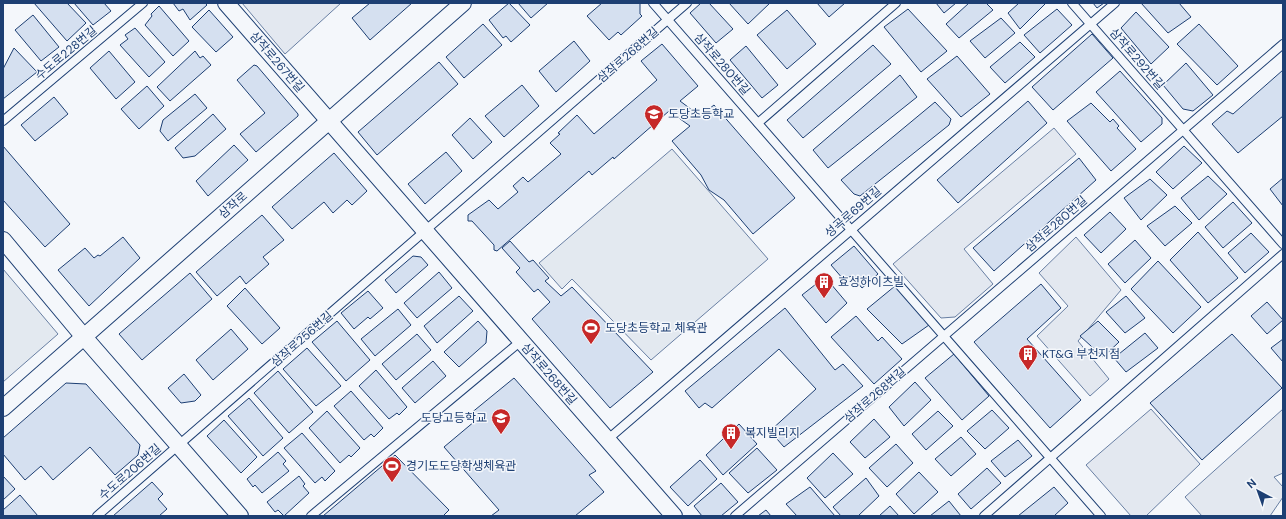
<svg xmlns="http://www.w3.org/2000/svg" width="1286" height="519" font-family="'DM Sans','Noto Sans KR',sans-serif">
<rect width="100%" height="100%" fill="#f4f7fb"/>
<g fill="#e3e9f0" stroke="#687fa3">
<polygon points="672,149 768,259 651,360 572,279 562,289 539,263"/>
<polygon points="3,269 58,334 3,382"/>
</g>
<g fill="#e3e8f0" stroke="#687fa3">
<polygon points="242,3 341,3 285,54"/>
<polygon points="1054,128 1076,154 964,249 993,284 955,317 941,318 893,264"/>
<polygon points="1076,237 1121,290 1078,341 1109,379 1090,396 1037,336 1068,306 1039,273"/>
<polygon points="1151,409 1200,464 1146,516 1131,516 1086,465"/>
<polygon points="1283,409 1283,473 1274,477 1283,487 1283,497 1270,516 1202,516 1185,497"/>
</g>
<g fill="#d5e0f0" stroke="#1d3f73">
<polygon points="34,3 67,3 86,23 67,41"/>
<polygon points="74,3 104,3 111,11 93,25"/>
<polygon points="173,3 205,3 207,5 190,20 183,9 179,11"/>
<polygon points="370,3 412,3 370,40 352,18"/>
<polygon points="509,3 530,25 511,42 506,36 503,38 489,20"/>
<polygon points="518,3 548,3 531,18"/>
<polygon points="602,3 640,3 640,14 642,16 621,35 618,32 609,40 587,16"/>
<polygon points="701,3 709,3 733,29 716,43 690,13"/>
<polygon points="729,3 770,3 748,24"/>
<polygon points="817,3 845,3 829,17"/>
<polygon points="936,3 956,3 944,13"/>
<polygon points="969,3 986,3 993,10 959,38 946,24"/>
<polygon points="1019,3 1046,3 1020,29 1008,13"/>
<polygon points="1093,3 1104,3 1097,8"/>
<polygon points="1141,3 1179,3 1191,17 1168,33"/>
<polygon points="159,6 189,41 173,56 145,25 152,16 151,14"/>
<polygon points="908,9 947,51 921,72 884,27"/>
<polygon points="1057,9 1072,25 1040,53 1024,35"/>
<polygon points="209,10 233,37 216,52 192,27"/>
<polygon points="787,10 816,44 787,69 757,35"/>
<polygon points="1136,12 1169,47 1151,64 1121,28"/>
<polygon points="33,15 59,47 41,61 15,30"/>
<polygon points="1001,18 1015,33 985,58 970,41"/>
<polygon points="483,24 502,45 464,78 446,57"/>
<polygon points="1199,24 1238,66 1217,85 1177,44"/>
<polygon points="135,28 165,62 149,77 120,45 128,39 125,35"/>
<polygon points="1092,34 1113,58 1053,110 1032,87"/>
<polygon points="574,41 590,61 556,92 539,71"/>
<polygon points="1020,42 1035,57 1005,83 990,67"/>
<polygon points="662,44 698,86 680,101 700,116 714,105 795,198 753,234 724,200 709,190 701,175 672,141 690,126 669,111 614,159 613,157 592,175 589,171 497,251 494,250 494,245 472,221 468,221 468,215 489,200 498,209 518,192 513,186 523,177 528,182 561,154 550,143 560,134 558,133 577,115 594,134 657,80 641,61"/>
<polygon points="873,45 891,64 803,138 787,120"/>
<polygon points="746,46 778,85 762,98 730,60"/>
<polygon points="14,48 37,72 3,99 3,69"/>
<polygon points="109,51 135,82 116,99 90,68"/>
<polygon points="195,51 200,58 203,56 211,65 170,101 157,87"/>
<polygon points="957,56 990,94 961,117 927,79"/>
<polygon points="439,62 458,84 377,155 358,132"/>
<polygon points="1186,63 1213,95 1193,111 1183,109 1163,85"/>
<polygon points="254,65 257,66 298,114 298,116 256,152 240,134 265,113 237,80"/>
<polygon points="1283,70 1283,116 1238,153 1212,124 1227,111 1233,114"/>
<polygon points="1120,71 1162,118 1162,124 1141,142 1096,92"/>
<polygon points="900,75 917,97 828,168 813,150"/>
<polygon points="522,85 539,106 504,137 485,116"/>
<polygon points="147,86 164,106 139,129 121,109"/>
<polygon points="195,94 207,108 168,141 160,131 163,120"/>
<polygon points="54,97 68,114 35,141 21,125"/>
<polygon points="1028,101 1047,123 958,203 937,180"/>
<polygon points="935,102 951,119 949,125 860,196 854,194 841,180"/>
<polygon points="1091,103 1110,122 1113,119 1119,126 1117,128 1136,149 1111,171 1067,121"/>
<polygon points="213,114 226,129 195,156 183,158 175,148"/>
<polygon points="470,118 492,142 473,159 452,135"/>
<polygon points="234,145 248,160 208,196 196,181"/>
<polygon points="3,146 70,224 45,247 3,200"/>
<polygon points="1184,146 1202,163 1173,189 1156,172"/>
<polygon points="446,152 462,171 425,204 408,184"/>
<polygon points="334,153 367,191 352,205 347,200 333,213 324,202 292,229 272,207"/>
<polygon points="1079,158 1096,180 994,271 973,248"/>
<polygon points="1208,176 1227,194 1199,220 1181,198"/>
<polygon points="1283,178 1283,206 1270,189"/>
<polygon points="1150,179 1167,195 1141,220 1124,198"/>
<polygon points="1233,202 1252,223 1223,248 1205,227"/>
<polygon points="1175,206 1192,223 1165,246 1147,226"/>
<polygon points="1110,212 1126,229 1101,253 1084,235"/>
<polygon points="262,215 284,240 263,257 269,264 246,284 240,276 217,296 196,272"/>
<polygon points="1198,232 1238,278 1208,303 1170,260"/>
<polygon points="1251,233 1269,252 1245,273 1228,253"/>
<polygon points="123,237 140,258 89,306 58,270 85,248 94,258 98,255 100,256"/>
<polygon points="1135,240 1151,258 1125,283 1108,264"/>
<polygon points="510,241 529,262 533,260 549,278 545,281 561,296 572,287 653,372 610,408 532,319 550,302 538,289 534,292 516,272 520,268 502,248"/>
<polygon points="854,246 878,274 862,288 852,276 843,279 831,265"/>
<polygon points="413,256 421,257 428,265 396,293 385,280"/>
<polygon points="1158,261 1201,307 1173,333 1131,289"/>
<polygon points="439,272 452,288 417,318 404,303"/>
<polygon points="190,273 212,299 142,360 119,334"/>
<polygon points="825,277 847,303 826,323 802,295"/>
<polygon points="1041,284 1061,308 1027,339 1081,400 1050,428 974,342"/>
<polygon points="895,286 929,325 902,344 867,309"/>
<polygon points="245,288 280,328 262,344 227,306"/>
<polygon points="368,291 383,308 370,319 368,317 354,329 341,313"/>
<polygon points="459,296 473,311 437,343 424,326"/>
<polygon points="1126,296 1145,318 1125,333 1106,312"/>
<polygon points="1267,302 1283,320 1267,334 1251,316"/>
<polygon points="785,308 835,370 843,364 863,386 784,447 770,431 816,389 779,349 712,408 705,403 699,408 685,391"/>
<polygon points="398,309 411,325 375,356 361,339"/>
<polygon points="856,316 878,341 882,337 902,359 874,384 831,337"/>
<polygon points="337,321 370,360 346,381 312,342"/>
<polygon points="478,321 487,331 486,343 459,367 444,352"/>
<polygon points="1098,321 1119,342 1103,357 1080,336"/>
<polygon points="231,329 248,349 213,380 196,360"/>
<polygon points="1145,333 1158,348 1126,372 1114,358"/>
<polygon points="417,334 431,350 396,380 382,364"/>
<polygon points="1232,334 1282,388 1202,460 1150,403"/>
<polygon points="1283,339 1283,362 1271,348"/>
<polygon points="307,348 341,386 316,406 283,369"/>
<polygon points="954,354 989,396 962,420 925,378"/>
<polygon points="433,361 446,376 415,403 402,388"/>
<polygon points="376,370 407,407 399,415 397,413 389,419 359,386"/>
<polygon points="278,371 313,412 289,433 254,393"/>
<polygon points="184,374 201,395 195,401 181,403 168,388"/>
<polygon points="514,378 596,471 589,475 604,492 575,516 491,516 499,510 444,447 475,421 470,414"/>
<polygon points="915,382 931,400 904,426 889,407"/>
<polygon points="66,383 86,384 140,445 138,455 115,475 90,447 53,480 41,466 25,480 3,454 3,438"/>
<polygon points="351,391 383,428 374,437 371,434 364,440 334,406"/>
<polygon points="249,398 283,438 263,456 228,416"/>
<polygon points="992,410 1009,428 985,449 967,431"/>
<polygon points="327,411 360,448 351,457 349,455 340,463 309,428"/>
<polygon points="938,411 953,426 926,450 912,434"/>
<polygon points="874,419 890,437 865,458 850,442"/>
<polygon points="224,420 257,457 241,473 207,436"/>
<polygon points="739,424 757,444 723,475 706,455"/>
<polygon points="302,433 335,471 325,481 322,477 315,483 284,448"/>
<polygon points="961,437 976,454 951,476 935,459"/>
<polygon points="1018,440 1032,456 1005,477 991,461"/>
<polygon points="896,444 913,463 887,487 869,468"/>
<polygon points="757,448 777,470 748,493 729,473"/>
<polygon points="278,452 286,461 283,464 289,471 262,493 255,485 253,487 247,479"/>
<polygon points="833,453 853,474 825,498 807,478"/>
<polygon points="395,455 449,510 443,516 323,516"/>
<polygon points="700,460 717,479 688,506 670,487"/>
<polygon points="987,468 1001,483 971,509 958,494"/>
<polygon points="919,472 938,492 914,514 896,494"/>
<polygon points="3,476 15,489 3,500"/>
<polygon points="299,476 305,484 303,486 309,493 284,516 278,510 275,512 267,502"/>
<polygon points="866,478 879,496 858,516 841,516 833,507"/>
<polygon points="152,482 163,494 158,499 167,509 159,516 113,516"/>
<polygon points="721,483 738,502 721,516 702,516 694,506"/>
<polygon points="810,487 835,516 797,516 786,504"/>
<polygon points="1054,487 1068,503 1054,516 1018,516"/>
<polygon points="20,495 38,516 3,516 3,510"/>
<polygon points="949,501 961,516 930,516"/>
<polygon points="890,506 899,516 879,516"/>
<polygon points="766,510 771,516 758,516"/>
</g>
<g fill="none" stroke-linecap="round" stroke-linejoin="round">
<g stroke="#1d3f73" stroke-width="10">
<g id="service">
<polyline points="653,3 1101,516"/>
<polyline points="1072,3 1283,244"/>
<polyline points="3,121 143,3"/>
<polyline points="758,123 896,3"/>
<polyline points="607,440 1115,3"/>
<polyline points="97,516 687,3"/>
<polyline points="311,516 521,341"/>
<polyline points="735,516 1283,44"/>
<polyline points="984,516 1283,254"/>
</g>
</g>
<g stroke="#1d3f73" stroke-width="18">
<g id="minor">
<polyline points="226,3 674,516"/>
<polyline points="3,240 84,337 240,516"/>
<polyline points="3,408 463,3"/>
</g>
</g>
<use href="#service" stroke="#f4f7fb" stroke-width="8"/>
<use href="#minor" stroke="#f4f7fb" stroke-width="16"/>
</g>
<defs>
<g id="school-pin" transform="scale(1)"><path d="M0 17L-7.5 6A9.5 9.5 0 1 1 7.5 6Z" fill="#c62828" stroke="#f4f7fb"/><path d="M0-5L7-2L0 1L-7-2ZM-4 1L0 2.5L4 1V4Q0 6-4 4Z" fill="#fff"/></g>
<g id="building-pin" transform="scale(1)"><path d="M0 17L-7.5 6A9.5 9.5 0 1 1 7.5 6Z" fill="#c62828" stroke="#f4f7fb"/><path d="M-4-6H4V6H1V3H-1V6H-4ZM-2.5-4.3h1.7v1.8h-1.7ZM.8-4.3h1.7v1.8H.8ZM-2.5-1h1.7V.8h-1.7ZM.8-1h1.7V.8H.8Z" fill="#fff"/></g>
<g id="stadium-pin" transform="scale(1)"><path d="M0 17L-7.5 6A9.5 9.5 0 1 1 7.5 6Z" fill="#c62828" stroke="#f4f7fb"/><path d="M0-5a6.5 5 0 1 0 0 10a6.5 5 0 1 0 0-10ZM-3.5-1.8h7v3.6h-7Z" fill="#fff"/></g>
</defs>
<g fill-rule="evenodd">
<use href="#school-pin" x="654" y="114"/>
<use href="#building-pin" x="824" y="282"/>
<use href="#stadium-pin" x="591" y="328"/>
<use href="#building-pin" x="1028" y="354"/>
<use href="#school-pin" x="501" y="418"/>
<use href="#building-pin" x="731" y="433"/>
<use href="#stadium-pin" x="392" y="466"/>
</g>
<g text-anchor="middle" stroke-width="3" stroke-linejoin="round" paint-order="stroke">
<g font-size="12" fill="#1d3f73" stroke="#f4f7fb">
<text transform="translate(66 53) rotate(-40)" y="4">수도로228번길</text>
<text transform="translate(628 55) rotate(-41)" y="4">삼작로268번길</text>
<text transform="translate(1137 59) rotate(49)" y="4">삼작로292번길</text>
<text transform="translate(277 62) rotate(49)" y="4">삼작로267번길</text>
<text transform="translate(722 64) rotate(49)" y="4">삼작로280번길</text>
<text transform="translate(233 205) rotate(-41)" y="4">삼작로</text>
<text transform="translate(853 212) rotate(-41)" y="4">성곡로69번길</text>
<text transform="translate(1056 224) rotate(-41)" y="4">삼작로280번길</text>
<text transform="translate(302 339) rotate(-41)" y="4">삼작로256번길</text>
<text transform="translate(549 374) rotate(49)" y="4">삼작로268번길</text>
<text transform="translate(875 395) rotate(-41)" y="4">삼작로268번길</text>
<text transform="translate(130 472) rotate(-41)" y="4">수도로206번길</text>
</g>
<g font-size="12" fill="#1d3f73" stroke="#f4f7fb" text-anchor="start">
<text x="668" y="118">도당초등학교</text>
<text x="838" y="286">효성하이츠빌</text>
<text x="605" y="332">도당초등학교 체육관</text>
<text x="1042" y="358">KT&amp;G 부천지점</text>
<text x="487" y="422" text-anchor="end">도당고등학교</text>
<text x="745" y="437">복지빌리지</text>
<text x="406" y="470">경기도도당학생체육관</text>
</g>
</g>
<rect width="1286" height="519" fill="none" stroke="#1d3f73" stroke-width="8"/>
<g transform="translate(1258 491) rotate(319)" stroke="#f4f7fb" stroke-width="3" paint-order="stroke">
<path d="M0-3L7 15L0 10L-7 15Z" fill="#1d3f73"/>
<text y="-6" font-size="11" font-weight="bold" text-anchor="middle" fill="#1d3f73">N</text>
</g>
</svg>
